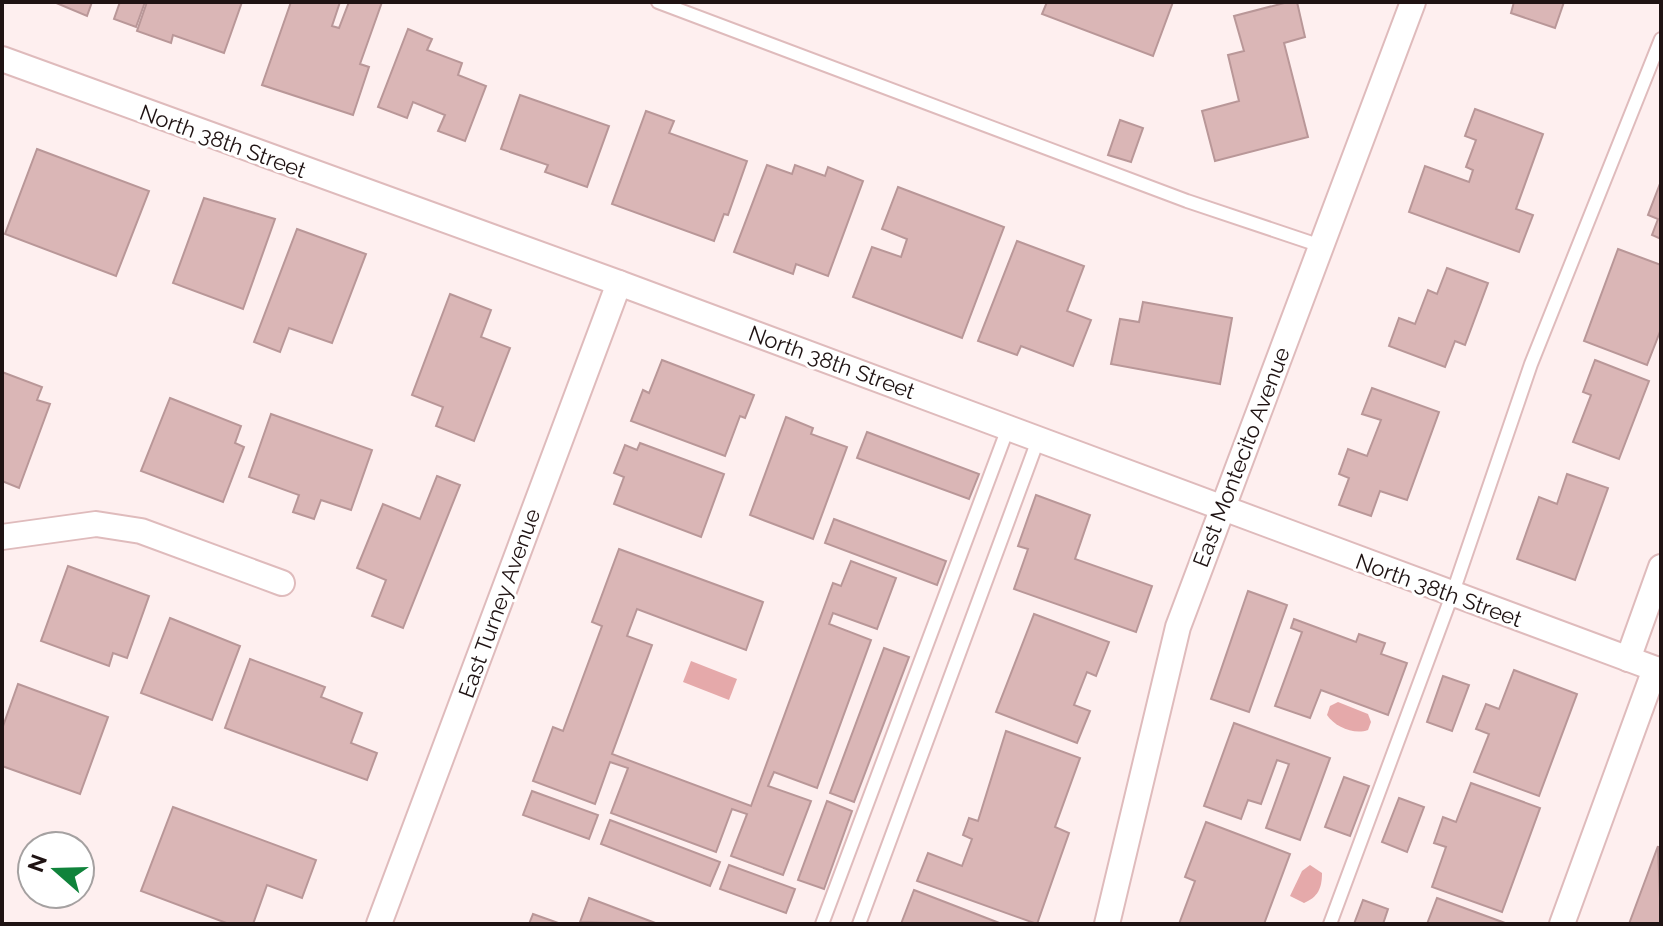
<svg xmlns="http://www.w3.org/2000/svg" width="1663" height="926" font-family="Raleway,sans-serif">
<rect width="100%" height="100%" fill="#feefef"/>
<g fill="#e5a9aa">
<polygon points="691,661 737,679 729,700 683,682"/>
<path d="M 1338,702 L 1368,714 L 1371,722 L 1368,730 C 1354,735 1335,727 1327,715 L 1330,706 Z"/>
<path d="M 1310,865 L 1322,873 C 1322,888 1318,897 1304,903 L 1290,896 L 1302,871 Z"/>
</g>
<g fill="#dab6b6" stroke="#b99798" stroke-width="2">
<polygon points="54,2 92,2 87,16"/>
<polygon points="120,2 145,2 136,27 114,19"/>
<polygon points="147,2 242,2 224,53 173,35 171,43 137,31"/>
<polygon points="291,2 340,2 332,26 339,28 349,2 382,2 360,64 369,67 353,115 262,85"/>
<polygon points="1047,2 1173,2 1153,56 1042,14"/>
<polygon points="1288,2 1297,2 1305,37 1284,43 1308,137 1215,161 1202,111 1239,101 1228,55 1244,51 1234,16"/>
<polygon points="1514,2 1564,2 1555,28 1511,13"/>
<polygon points="408,29 432,39 427,50 462,63 458,75 486,86 465,141 438,131 445,115 413,102 407,118 378,107"/>
<polygon points="520,95 609,126 587,187 545,172 548,165 501,149"/>
<polygon points="1475,109 1543,134 1516,209 1533,215 1519,252 1409,212 1425,166 1469,182 1473,170 1466,167 1476,140 1465,136"/>
<polygon points="646,111 674,121 669,133 747,161 728,215 724,214 714,241 612,204"/>
<polygon points="1120,120 1143,128 1131,162 1108,155"/>
<polygon points="37,149 149,191 116,276 5,234"/>
<polygon points="767,165 792,174 795,165 825,176 828,167 863,181 828,276 796,264 793,274 734,252"/>
<polygon points="1661,181 1661,239 1652,235 1658,219 1648,215"/>
<polygon points="898,187 1004,227 962,338 853,297 872,247 901,257 907,239 882,229"/>
<polygon points="204,198 275,219 243,309 173,283"/>
<polygon points="297,229 366,254 332,343 289,328 280,352 254,342"/>
<polygon points="1017,241 1084,266 1067,311 1091,320 1073,366 1021,346 1017,355 978,341"/>
<polygon points="1618,249 1661,265 1661,329 1647,365 1584,341"/>
<polygon points="1447,268 1488,283 1465,345 1455,341 1445,367 1389,346 1399,318 1415,324 1428,290 1437,294"/>
<polygon points="450,294 491,310 481,337 510,348 474,441 436,426 443,407 412,395"/>
<polygon points="1143,302 1232,318 1220,384 1111,364 1120,319 1139,322"/>
<polygon points="662,360 754,395 745,418 740,416 725,456 631,421 643,390 649,393"/>
<polygon points="1595,360 1649,381 1619,459 1573,442 1591,395 1583,392"/>
<polygon points="2,372 42,387 37,400 50,404 19,488 2,481"/>
<polygon points="1372,388 1439,412 1407,500 1380,491 1371,516 1339,505 1349,478 1339,474 1348,449 1367,456 1381,420 1362,414"/>
<polygon points="170,398 241,426 235,443 244,447 223,502 141,471"/>
<polygon points="271,414 372,450 351,510 321,500 314,519 293,512 299,495 249,477"/>
<polygon points="786,417 813,428 811,434 847,447 813,539 750,515"/>
<polygon points="867,432 979,474 969,499 857,458"/>
<polygon points="640,443 724,474 701,537 614,504 624,477 614,473 625,445 637,450"/>
<polygon points="1567,474 1608,488 1575,580 1517,559 1539,497 1557,504"/>
<polygon points="437,476 460,485 403,628 372,616 386,580 357,568 383,504 420,519"/>
<polygon points="1036,495 1090,515 1075,559 1152,586 1136,632 1014,589 1028,549 1018,546"/>
<polygon points="834,519 946,561 937,585 825,543"/>
<polygon points="619,549 763,602 746,650 637,609 627,636 652,645 612,754 751,806 833,583 841,586 851,561 896,578 877,629 833,613 829,624 871,640 817,788 774,772 768,786 811,801 783,875 731,856 747,814 732,809 716,852 611,813 628,768 610,762 595,804 533,781 553,727 563,731 602,626 592,622"/>
<polygon points="68,566 149,596 127,658 113,653 109,666 41,641"/>
<polygon points="1248,591 1287,605 1249,712 1211,699"/>
<polygon points="1034,614 1109,642 1096,676 1087,672 1074,705 1090,711 1077,743 996,712"/>
<polygon points="170,618 240,646 212,720 141,693"/>
<polygon points="1294,619 1356,642 1359,634 1385,643 1381,654 1407,663 1388,715 1321,690 1310,718 1275,706 1302,632 1291,628"/>
<polygon points="884,648 909,657 854,802 830,793"/>
<polygon points="250,659 325,687 321,697 362,713 351,743 377,753 367,780 225,728"/>
<polygon points="1514,670 1577,694 1539,796 1474,772 1489,734 1476,729 1486,704 1499,709"/>
<polygon points="1443,676 1469,685 1452,731 1427,722"/>
<polygon points="18,684 108,717 80,794 2,766 2,729"/>
<polygon points="1234,723 1330,758 1300,840 1266,828 1289,764 1277,760 1261,804 1248,800 1241,819 1204,806"/>
<polygon points="1006,731 1080,758 1055,827 1069,833 1037,924 917,881 928,853 962,866 972,839 963,835 969,818 978,821"/>
<polygon points="1344,777 1369,786 1350,836 1325,827"/>
<polygon points="1471,783 1540,808 1502,912 1432,887 1446,847 1434,843 1443,817 1456,822"/>
<polygon points="532,791 598,815 589,839 523,815"/>
<polygon points="1399,798 1424,807 1407,852 1382,842"/>
<polygon points="827,801 852,811 824,889 798,880"/>
<polygon points="173,807 316,860 302,898 267,885 253,924 229,924 141,891"/>
<polygon points="610,820 720,862 710,886 601,844"/>
<polygon points="1206,822 1290,854 1264,924 1179,924 1195,881 1185,877"/>
<polygon points="1658,846 1661,924 1629,924"/>
<polygon points="729,865 795,889 786,913 720,889"/>
<polygon points="914,890 1002,924 901,924"/>
<polygon points="589,898 658,924 580,922"/>
<polygon points="1437,898 1505,923 1504,924 1427,924"/>
<polygon points="1363,900 1388,909 1383,924 1354,924"/>
<polygon points="533,914 561,924 529,924"/>
</g>
<g fill="none" stroke-linecap="round" stroke-linejoin="round">
<g stroke="#dfbbbc" stroke-width="16">
<g id="lane">
<polyline points="658,2 1187,201 1321,246"/>
<polyline points="822,924 1008,428"/>
<polyline points="859,924 1038,440"/>
<polyline points="1330,924 1452,595 1531,364 1661,39"/>
</g>
</g>
<g stroke="#dfbbbc" stroke-width="28">
<g id="street">
<polyline points="2,59 619,283 1661,671"/>
<polyline points="2,537 96,524 141,531 282,583"/>
<polyline points="1628,659 1661,567"/>
<polyline points="379,924 619,283"/>
<polyline points="1107,924 1178,627 1413,2"/>
<polyline points="1562,924 1655,669"/>
</g>
</g>
<use href="#lane" stroke="#fff" stroke-width="12"/>
<use href="#street" stroke="#fff" stroke-width="24"/>
</g>
<g text-anchor="middle" stroke-width="6" stroke-linejoin="round" paint-order="stroke">
<g font-size="22" fill="#1f1313" stroke="#fff">
<text transform="translate(223 141) rotate(20)" y="8">North 38th Street</text>
<text transform="translate(832 362) rotate(20)" y="8">North 38th Street</text>
<text transform="translate(1241 457) rotate(-69)" y="8">East Montecito Avenue</text>
<text transform="translate(1439 590) rotate(20)" y="8">North 38th Street</text>
<text transform="translate(499 603) rotate(-70)" y="8">East Turney Avenue</text>
</g>
</g>
<rect width="1663" height="926" fill="none" stroke="#1f1313" stroke-width="8"/>
<g transform="translate(56 870) rotate(290)"><circle r="38" fill="#ffffff" stroke="#a5a1a1" stroke-width="2"/>
<path d="M0-6L14 30L0 20L-14 30Z" fill="#10833b"/>
<text y="-12" font-size="22" font-weight="bold" text-anchor="middle" fill="#1f1313">N</text>
</g>
</svg>
